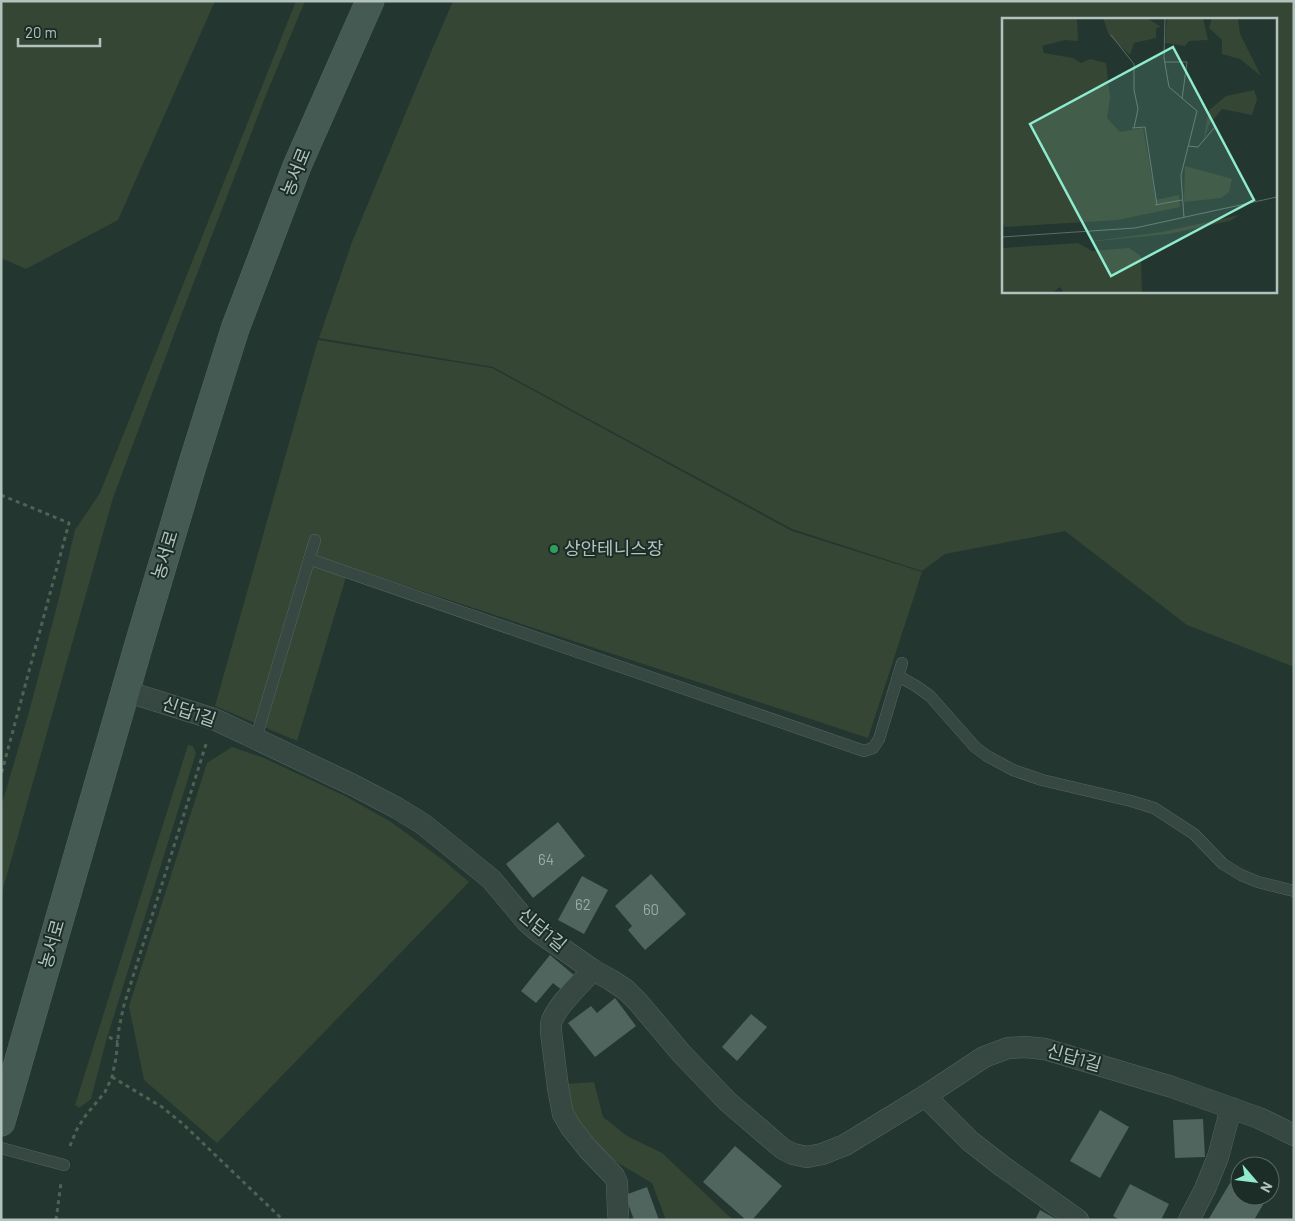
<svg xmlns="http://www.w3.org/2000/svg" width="1295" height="1221" font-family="Barlow,'Noto Sans KR',sans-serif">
<rect width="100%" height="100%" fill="#243630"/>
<g fill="#354634" fill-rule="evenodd">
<polygon points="1,1 215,1 118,220 26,269 1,258"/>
<polygon points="296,1 305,1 266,95 182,313 113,498 1,896 1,807 29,712 58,602 75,530 100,493"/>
<path d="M 453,1 L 1294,1 L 1294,667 L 1187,625 L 1065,531 L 945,554 L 922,571 L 792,529 L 493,367 L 319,338 L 352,242 L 431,52 ZM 1004,19 L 1276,19 L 1276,291 L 1004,291 Z"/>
<polygon points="318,340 492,368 792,531 922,572 868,738 349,567 297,741 215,706"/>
<polygon points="188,745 193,746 196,753 106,1041 91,1099 79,1108 75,1105"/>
<polygon points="232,747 264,758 347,797 391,822 443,860 469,882 217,1143 144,1080 129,1006 207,763"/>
<polygon points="594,1082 603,1117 627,1136 662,1153 733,1220 666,1220 652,1183 613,1160 593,1142 570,1109 567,1084"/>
</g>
<g fill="#4f655d">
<polygon points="558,822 585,856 533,898 506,864"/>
<polygon points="651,874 686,914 645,950 628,930 632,926 615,906"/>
<polygon points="582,876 608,890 584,934 558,920"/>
<polygon points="550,955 575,976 563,991 553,983 536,1003 521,991"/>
<polygon points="615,998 636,1026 595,1057 568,1023 591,1006 597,1013"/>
<polygon points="751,1014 767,1027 737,1061 722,1047"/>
<polygon points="1100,1110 1129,1127 1100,1178 1070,1161"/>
<polygon points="1203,1119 1205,1157 1175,1158 1173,1120"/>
<polygon points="735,1146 782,1186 752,1220 746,1220 703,1182"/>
<polygon points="1230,1183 1240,1189 1240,1196 1252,1196 1264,1203 1254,1220 1208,1220"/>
<polygon points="1130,1184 1169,1204 1161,1220 1120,1220 1113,1216"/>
<polygon points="647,1187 659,1220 634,1220 625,1195"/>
<polygon points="1040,1210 1058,1220 1035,1220"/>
</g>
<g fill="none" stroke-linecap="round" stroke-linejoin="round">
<g stroke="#556560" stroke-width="12">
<g id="lane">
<polyline points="309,559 864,751 873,748 879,739 902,663"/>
<polyline points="898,676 916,686 930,696 975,747 987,756 1013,770 1042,780 1131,801 1154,808 1194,834 1223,864 1241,875 1258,882 1294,891"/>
<polyline points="256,738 315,540"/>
<polyline points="1,1148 64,1165"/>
</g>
</g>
<g stroke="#556560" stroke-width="22">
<g id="street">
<polyline points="125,691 214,719 353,785 397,808 423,824 491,879 527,922 540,933 593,970 611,980 626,990 638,1002 681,1053 728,1102 783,1149 793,1154 807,1157 822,1154 845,1145 925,1096 984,1057 1008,1048 1025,1047 1045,1049 1172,1087 1259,1118 1294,1135"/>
<path d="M 593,970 C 582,982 554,1008 551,1024 C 551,1025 551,1031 551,1032 L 558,1088 L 563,1114 L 572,1129 L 588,1149 L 614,1176 L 617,1183 L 618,1214"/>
<polyline points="925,1096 970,1141 1002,1166 1078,1220"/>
<polyline points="1189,1220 1205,1189 1218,1157 1231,1108"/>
</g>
</g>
<g stroke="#556560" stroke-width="29">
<polyline id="secondary" points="1,1122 139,644 192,466 235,329 297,166 370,1"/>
</g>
<g stroke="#516255" stroke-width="3" stroke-dasharray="4 4" stroke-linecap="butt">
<polyline points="1,495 69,523 1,775"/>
<polyline points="109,1037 118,1042"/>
<polyline points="112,1077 162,1107 183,1124 283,1220"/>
<polyline points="70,1146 77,1129 86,1115 105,1092 112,1077 116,1058 119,1028 124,1005 207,741"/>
<polyline points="56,1220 61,1183"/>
</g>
<use href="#lane" stroke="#374742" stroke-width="11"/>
<use href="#street" stroke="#374742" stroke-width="21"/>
<use href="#secondary" stroke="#465a54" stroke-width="28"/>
</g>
<circle fill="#2e9e5b" stroke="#1c2c27" stroke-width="2" cx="554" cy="549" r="5"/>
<g text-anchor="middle" stroke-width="4" stroke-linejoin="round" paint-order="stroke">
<g font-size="15" fill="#99aca6">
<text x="546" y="865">64</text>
<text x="583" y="910">62</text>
<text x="651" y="915">60</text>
</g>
<g font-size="18" fill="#b2c3be" stroke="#1c2c27">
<text transform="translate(296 172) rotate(-68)" y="6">농서로</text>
<text transform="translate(165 555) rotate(-73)" y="6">농서로</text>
<text transform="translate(189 712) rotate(19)" y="6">신답1길</text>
<text transform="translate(542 930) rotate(40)" y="6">신답1길</text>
<text transform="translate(52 944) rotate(-74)" y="6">농서로</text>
<text transform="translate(1074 1058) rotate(16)" y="6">신답1길</text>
</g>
<g font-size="18" fill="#b2c3be" stroke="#1c2c27" text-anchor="start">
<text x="564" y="555">상안테니스장</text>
</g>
</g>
<g transform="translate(1002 18)">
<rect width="275" height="275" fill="#243630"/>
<path d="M 0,0 L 75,0 L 76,23 L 63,22 L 40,28 L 42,35 L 71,40 L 79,45 L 88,41 L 104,45 L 108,79 L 105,100 L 118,114 L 141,110 L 154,182 L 177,177 L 178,189 L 115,202 L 3,209 L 0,205 ZM 101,0 L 145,0 L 159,9 L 154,10 L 154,20 L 132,25 L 128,37 L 107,17 ZM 201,0 L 206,22 L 187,23 L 183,28 L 163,25 L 165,1 ZM 210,0 L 236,0 L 238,16 L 259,58 L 238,41 L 220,36 L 220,22 L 207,10 ZM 252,72 L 255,81 L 250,97 L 220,91 L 207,107 L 201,124 L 207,92 L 224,78 ZM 183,148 L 230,161 L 227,174 L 219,180 L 182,184 ZM 237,197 L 228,203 L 166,216 L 76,225 L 90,233 L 127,230 L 139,238 L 140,275 L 62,275 L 58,269 L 50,275 L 0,275 L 0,230 L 76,225 L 160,214 Z" fill="#354634"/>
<path fill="none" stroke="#5d6e69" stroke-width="1" d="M 163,0 L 162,40 L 167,69 L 195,93 L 179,157 L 182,200M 109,17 L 132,46 L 132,72 L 136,91 L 132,110M 162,44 L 185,44 L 180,81M 130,110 L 143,109 L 155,187M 186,128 L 196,129 L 213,109M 153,187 L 180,182M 0,219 L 133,210 L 275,179"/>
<path fill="#8febce" fill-opacity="0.15" stroke="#8febce" stroke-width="2.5" d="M 171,29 L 252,182 L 109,258 L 28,106 Z"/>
<rect width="275" height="275" fill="none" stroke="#b2c3be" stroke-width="2.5"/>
</g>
<rect width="1295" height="1221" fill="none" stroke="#b2c3be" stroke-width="5"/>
<g transform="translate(1255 1181) rotate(118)"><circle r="24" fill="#1c2c27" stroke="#586863"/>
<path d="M0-4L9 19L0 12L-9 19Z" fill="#8febce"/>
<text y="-8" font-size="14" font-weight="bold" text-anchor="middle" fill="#b2c3be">N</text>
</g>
<path d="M18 38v8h82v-8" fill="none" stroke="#b2c3be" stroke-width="2.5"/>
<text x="25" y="38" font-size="15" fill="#b2c3be" stroke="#1c2c27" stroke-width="4" paint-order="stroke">20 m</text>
</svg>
